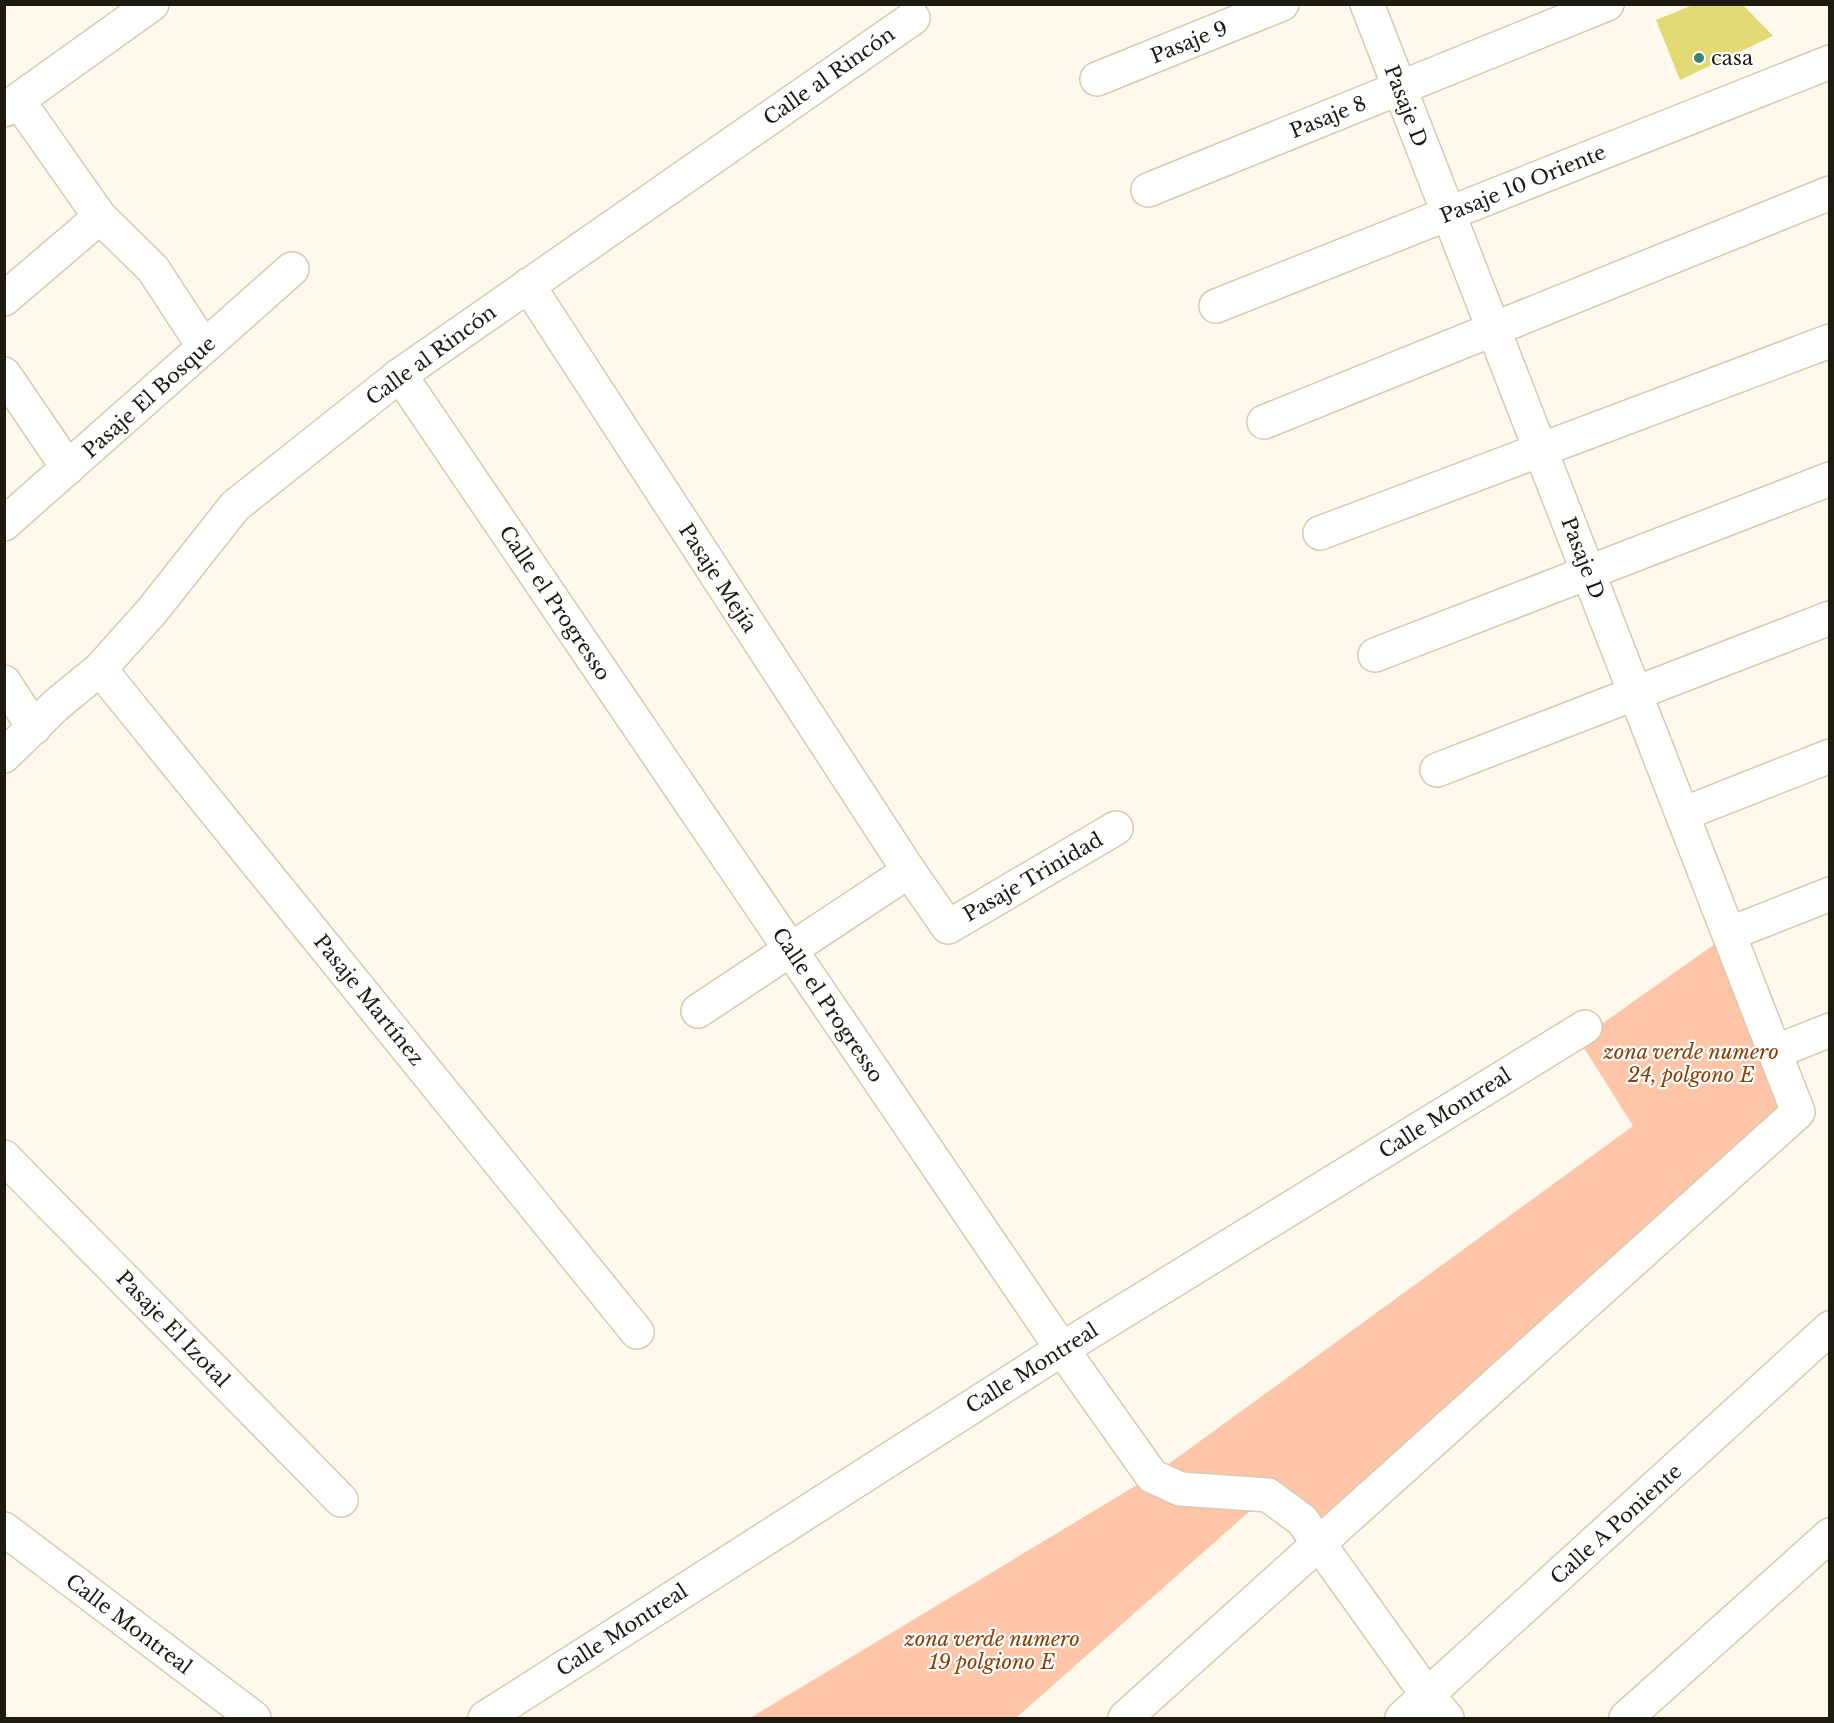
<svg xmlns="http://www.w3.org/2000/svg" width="1834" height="1723" font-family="'Libre Baskerville',serif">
<rect width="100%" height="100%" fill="#fff9ed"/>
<polygon fill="#fec5a8" points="1729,934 1798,1112 1320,1543 1268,1495 1016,1718 750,1718 1152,1476 1633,1126 1579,1040"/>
<polygon fill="#e4da75" points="1695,4 1742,4 1773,36 1680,80 1656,20"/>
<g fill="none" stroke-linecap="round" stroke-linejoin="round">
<g stroke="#d8caac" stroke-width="36">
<g id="pedestrian">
<polyline points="1097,79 1282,4"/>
<polyline points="29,116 100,217 153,269 204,347"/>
<polyline points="1148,190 1607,4"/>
<polyline points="1216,306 1830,62"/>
<polyline points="1264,422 1830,193"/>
<polyline points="1320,533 1830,341"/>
<polyline points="1375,655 1830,479"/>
<polyline points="1437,770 1830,618"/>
<polyline points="1683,814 1830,756"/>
<polyline points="1729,934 1830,894"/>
<polyline points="1775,1052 1830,1030"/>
<polyline points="1125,1718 1798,1112 1367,4"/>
<polyline points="1626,1718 1830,1535"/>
</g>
</g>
<g stroke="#d8caac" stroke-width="36">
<g id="minor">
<polyline points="4,110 152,4"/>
<polyline points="528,285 909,871"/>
<polyline points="4,299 100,217"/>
<polyline points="4,374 68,468"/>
<polyline points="400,375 1062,1349 1152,1476 1180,1489 1268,1495 1302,1520 1428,1696 1447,1718"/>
<polyline points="4,524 292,269"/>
<polyline points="100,669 637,1332"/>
<polyline points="4,682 34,728"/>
<polyline points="4,756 56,705 100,669 152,611 235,506 400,375 913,18"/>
<polyline points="698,1011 909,871 948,927 1116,828"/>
<polyline points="4,1157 341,1500"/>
<polyline points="4,1529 254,1718"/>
<polyline points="485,1718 1062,1349 1585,1027"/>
<polyline points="1402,1718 1830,1328"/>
</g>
</g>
<use href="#pedestrian" stroke="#fff" stroke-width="33"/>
<use href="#minor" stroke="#fff" stroke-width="33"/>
</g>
<circle fill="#3e8172" stroke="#fff" stroke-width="2" cx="1699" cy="58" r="6"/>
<g text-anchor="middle" stroke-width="4.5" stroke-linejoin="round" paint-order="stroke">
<g font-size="20" fill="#1f1a0f" stroke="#fff">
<text transform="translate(1189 42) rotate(-22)" y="7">Pasaje 9</text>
<text transform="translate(829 76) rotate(-35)" y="7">Calle al Rincón</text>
<text transform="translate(1406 106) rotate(69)" y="7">Pasaje D</text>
<text transform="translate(1328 117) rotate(-22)" y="7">Pasaje 8</text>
<text transform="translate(1523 184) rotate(-22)" y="7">Pasaje 10 Oriente</text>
<text transform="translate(431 355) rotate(-36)" y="7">Calle al Rincón</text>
<text transform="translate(149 397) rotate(-42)" y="7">Pasaje El Bosque</text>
<text transform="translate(1583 558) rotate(69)" y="7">Pasaje D</text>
<text transform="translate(718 578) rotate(57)" y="7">Pasaje Mejía</text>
<text transform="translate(555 603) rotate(56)" y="7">Calle el Progresso</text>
<text transform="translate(1033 877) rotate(-30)" y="7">Pasaje Trinidad</text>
<text transform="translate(369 1000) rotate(51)" y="7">Pasaje Martínez</text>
<text transform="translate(828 1005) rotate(56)" y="7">Calle el Progresso</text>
<text transform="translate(1445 1113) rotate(-32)" y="7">Calle Montreal</text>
<text transform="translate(173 1329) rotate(46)" y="7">Pasaje El Izotal</text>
<text transform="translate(1032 1368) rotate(-32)" y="7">Calle Montreal</text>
<text transform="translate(1616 1524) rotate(-42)" y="7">Calle A Poniente</text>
<text transform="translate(129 1624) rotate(37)" y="7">Calle Montreal</text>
<text transform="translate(622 1630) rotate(-33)" y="7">Calle Montreal</text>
</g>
<g font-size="20" fill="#1f1a0f" stroke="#fff" text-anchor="start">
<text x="1711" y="65">casa</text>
</g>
<g font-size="20" font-style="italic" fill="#8c3d00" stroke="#fff">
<text x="1691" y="1059">zona verde numero<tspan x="1691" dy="23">24, polgono E</tspan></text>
<text x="992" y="1646">zona verde numero<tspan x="992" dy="23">19 polgiono E</tspan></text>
</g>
</g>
<rect width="1834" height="1723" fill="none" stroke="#1f1a0f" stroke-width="12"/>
</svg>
